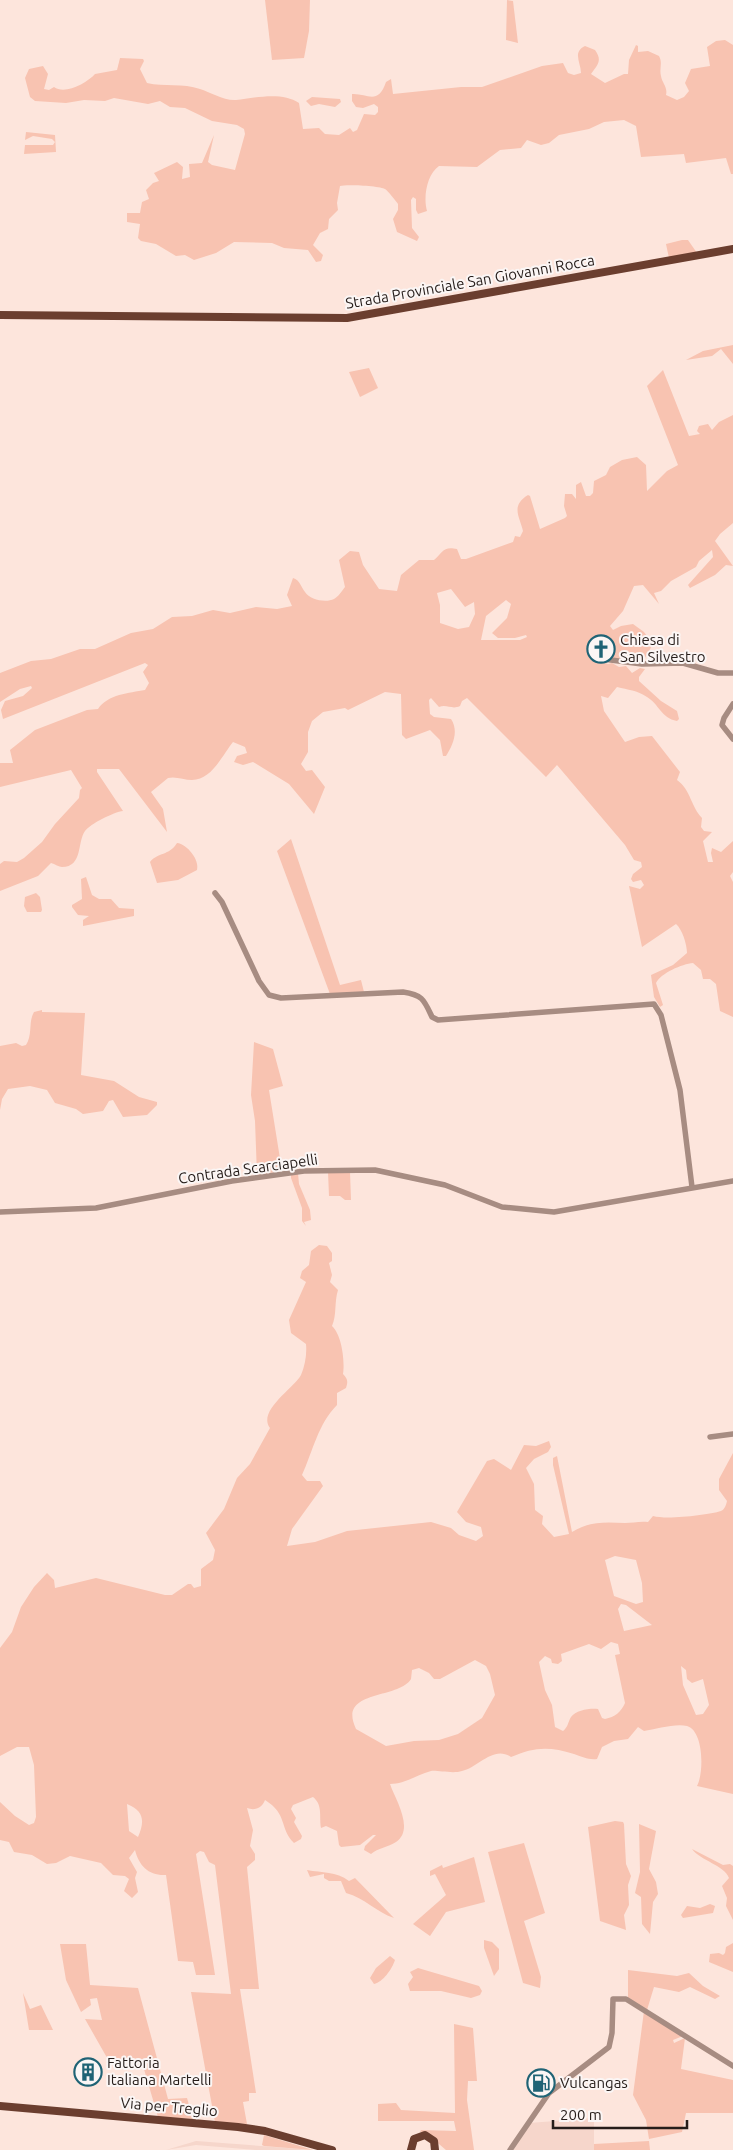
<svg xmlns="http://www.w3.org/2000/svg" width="733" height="2150" font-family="Ubuntu,sans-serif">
<rect width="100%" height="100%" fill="#fde5dc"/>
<g fill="#f6d6cb">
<polygon points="594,2118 594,2150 513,2150 529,2123"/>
<polygon points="196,2141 313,2150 314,2150 256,2150 196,2145 166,2150"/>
</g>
<g fill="#f8c3b1" fill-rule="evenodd">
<polygon points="265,0 310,0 309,31 304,58 272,60"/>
<polygon points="507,0 513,1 518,43 506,40"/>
<path d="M 725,40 L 733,45 L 733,174 L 731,174 L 726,158 L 686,163 L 684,154 L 641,157 L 636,126 L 624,120 L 604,122 L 589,129 L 559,135 L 549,143 L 541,145 L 527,140 L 521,148 L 500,150 L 477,167 L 439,166 C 427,174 423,197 427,211 L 418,214 L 416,210 L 416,199 L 413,197 L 411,200 L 412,228 L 419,237 L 417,241 L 397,232 L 393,219 L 398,210 L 398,204 C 396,201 388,191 385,189 C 381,186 346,184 340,186 L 337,203 L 338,210 L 329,219 L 328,229 L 320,233 L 313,245 L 323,255 L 321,261 L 316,262 L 308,250 L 284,248 L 272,243 L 234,242 L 216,253 L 194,260 L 185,255 L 176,256 L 156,244 L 141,241 L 138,238 L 140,224 L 127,222 L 127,213 L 140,213 L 142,202 L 149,199 L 146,190 L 153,183 L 159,181 L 154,173 L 177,162 L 183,167 L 182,179 L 190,177 L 189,164 L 202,163 L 214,135 L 208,162 L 212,165 L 235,170 L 245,134 L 244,129 L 237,125 L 212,121 L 185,108 L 170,107 L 160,101 L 148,104 L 114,98 L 105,101 L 84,100 L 66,103 L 35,101 L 30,97 L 25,78 L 29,69 L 43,66 L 48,74 L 44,89 L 49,90 L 54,87 C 65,95 87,83 95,74 L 117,70 L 120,58 L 143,59 L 144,61 L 140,69 L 147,83 C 164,87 183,83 200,89 C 210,92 224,101 236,100 C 254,98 282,91 299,103 L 303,129 L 319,128 L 325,134 L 339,135 L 350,128 L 353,132 L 357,130 L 364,114 L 375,115 L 378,112 L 378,107 L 374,104 L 363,108 L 356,107 L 352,101 L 352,94 C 367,93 378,106 386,82 L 391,79 L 393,94 L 461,87 L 482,87 L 542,66 L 563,63 L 568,73 L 574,75 L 581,73 C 581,63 572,52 585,46 L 595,50 C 603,61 597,65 591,74 L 605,83 L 624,74 L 628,74 L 629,60 L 636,45 L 638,46 L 638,52 L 648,51 L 659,56 C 663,63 659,68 661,76 C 662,83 668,87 666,95 L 677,100 L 684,97 L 689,91 L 685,83 L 691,69 L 710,66 L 707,47 L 716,41 Z"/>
<polygon points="312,97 340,99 341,102 335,107 319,104 311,106 306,101"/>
<polygon points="26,132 55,135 56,152 24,154 25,145 53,145 55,142 52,139 33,136 25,140"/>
<polygon points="682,240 688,240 697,253 669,258 666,244"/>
<polygon points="733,345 733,364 721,349 712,356 686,360 703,351"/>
<polygon points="369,368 378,388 360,397 349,372"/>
<path d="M 663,370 L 689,436 L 700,434 L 697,431 L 699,426 L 708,424 L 712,430 L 719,422 L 733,415 L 733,523 L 720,534 L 715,541 L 733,566 L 726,565 L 715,575 L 690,588 L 688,585 L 713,557 L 712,550 L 699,561 L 696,567 L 671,581 L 661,591 L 654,593 L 659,604 L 643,585 L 634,586 L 623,611 L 610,626 L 613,630 L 621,626 L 633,624 L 644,632 L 653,644 L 642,663 L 601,656 L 608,641 L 605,640 L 603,644 L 601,641 L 596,643 L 591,657 L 608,664 L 612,663 L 619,667 L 626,666 L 632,673 L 640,668 L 645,669 L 639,677 L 639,681 L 661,701 L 677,711 L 679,719 L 677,721 C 661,718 659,704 647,697 C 637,690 628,690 617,687 L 608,698 L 601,696 L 604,711 L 625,742 L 639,737 L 652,736 L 680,772 L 677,780 C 691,790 691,807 702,818 L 701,827 L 704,831 L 712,832 L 703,841 L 708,862 L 713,862 L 711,853 L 712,848 L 721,852 L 733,841 L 733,872 L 730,876 L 733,882 L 733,1017 L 720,1011 L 716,984 L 710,979 L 703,979 L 701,970 L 693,963 C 682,964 661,973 656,983 L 663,1005 L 660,1007 L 654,997 L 651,975 L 673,965 L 687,953 C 687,944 682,929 676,924 L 642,947 L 629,886 L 640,889 L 644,885 L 641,880 L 633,882 L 631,879 L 633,874 L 642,867 L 641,862 L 634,860 L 625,845 L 557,765 L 546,777 L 467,698 L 462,701 L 460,706 C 452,710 447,704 439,707 L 431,698 L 429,700 L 430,714 L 434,717 L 451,719 C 459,731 453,745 446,756 L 443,756 L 440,740 L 430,730 L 406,739 L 402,735 L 401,694 L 385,692 L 348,710 L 345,708 L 323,712 L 312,721 L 308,732 L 308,752 L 301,764 L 306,771 L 312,770 L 325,787 L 314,814 L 289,784 L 253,762 L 243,765 L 234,762 L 237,756 L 247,753 L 245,747 L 233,742 C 223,754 212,780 192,780 C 184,780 176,776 168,778 L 151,792 L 163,809 L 167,832 L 119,769 L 97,769 L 97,772 L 123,811 C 114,812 90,824 85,831 C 77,842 83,867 62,867 C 59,867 55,864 51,863 L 38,876 L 0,891 L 0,864 L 4,861 L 17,862 L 24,858 L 42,842 L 55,824 L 79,798 L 80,790 L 82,788 L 71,770 L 0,787 L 0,763 L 13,763 L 10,750 L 35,730 L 87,710 L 98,709 C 108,694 129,693 145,690 L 149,683 L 143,672 L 148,665 L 145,663 L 3,719 L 1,710 L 5,701 L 23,696 L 32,688 L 31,686 L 20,689 L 0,702 L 0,673 L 31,661 L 51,659 L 80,649 L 95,649 L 131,633 L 153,629 L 172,617 L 192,616 L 213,610 L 230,613 L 256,607 L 277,609 L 292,606 L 287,595 L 293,578 C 300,580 301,587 305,592 C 310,600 326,603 334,599 C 338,597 342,591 345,587 L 339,560 L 350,551 L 359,552 L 363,565 L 379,589 L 397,591 L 401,575 L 419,560 L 434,560 C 443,552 443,546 457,549 L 461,559 L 466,559 L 513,542 L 515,536 L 520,537 L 523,531 C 520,517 510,506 528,495 L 530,496 L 540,529 L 565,518 L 567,516 L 564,506 L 565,494 L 572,494 L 576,499 L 576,485 L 581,482 L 586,496 L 590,496 L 593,493 L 594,481 L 606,475 L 610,467 L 622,460 L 637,457 L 646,465 L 647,491 L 667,471 L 678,465 L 647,386 ZM 451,589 L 465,607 L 474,602 L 475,614 L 469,627 L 458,629 L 440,623 L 440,605 L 437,593 ZM 506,600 L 511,604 L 507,618 L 492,633 L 498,638 L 515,638 L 526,635 L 527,637 L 520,640 L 481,640 L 486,616 Z"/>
<polygon points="291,839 340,985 361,980 364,992 330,994 277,851"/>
<path d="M 177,843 C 187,844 200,860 197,870 L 178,880 L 157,883 L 150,862 C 158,852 169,856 177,843 Z"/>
<polygon points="86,877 92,895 99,899 111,899 119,908 134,909 134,916 83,926 83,920 89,916 78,915 72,907 72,905 82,899 81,879"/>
<polygon points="36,893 40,897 42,910 41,912 27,912 24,906 25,897"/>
<path d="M 42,1010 L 42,1012 L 85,1013 L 81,1075 L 114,1081 L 139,1097 L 157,1102 L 157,1105 L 147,1115 L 123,1117 L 113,1100 L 109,1101 L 103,1111 L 83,1114 L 76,1109 L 55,1103 L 47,1090 L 30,1086 L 8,1089 L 2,1099 L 0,1110 L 0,1046 L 16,1043 L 22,1046 L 26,1045 C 33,1034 28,1022 34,1012 Z"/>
<polygon points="254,1042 273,1049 283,1086 269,1090 282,1171 257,1175 255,1121 251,1095"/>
<polygon points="328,1172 350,1172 351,1200 345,1200 340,1196 329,1196"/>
<polygon points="298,1173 299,1184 310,1210 311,1220 304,1222 306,1226 302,1221 302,1208 291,1178 291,1174"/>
<path d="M 319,1245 L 327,1246 L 332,1253 L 332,1261 L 329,1263 L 332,1275 L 330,1282 L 338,1290 C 334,1303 337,1315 332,1326 C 342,1335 345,1362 343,1374 C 348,1379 348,1382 346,1388 L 337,1393 L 337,1405 C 318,1424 313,1451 302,1475 L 307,1481 L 320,1481 L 323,1486 L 292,1529 L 287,1546 L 315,1542 L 347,1531 L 431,1522 L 451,1528 L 459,1535 L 476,1541 L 483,1536 L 481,1527 L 466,1522 L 457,1512 L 487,1461 L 494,1459 L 511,1470 L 524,1445 L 536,1446 L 549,1441 L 551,1447 L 548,1452 L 534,1459 L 526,1468 L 534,1484 L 535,1510 L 543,1516 L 542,1524 L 554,1537 L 569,1534 L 553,1465 L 553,1458 L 557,1456 L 572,1532 C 590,1521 605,1522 625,1523 C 632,1523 640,1521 648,1522 L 653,1516 C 667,1520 708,1515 721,1511 C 725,1509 726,1505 727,1501 L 719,1490 L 719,1479 L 733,1453 L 733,1794 L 697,1786 C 704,1773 704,1731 687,1726 C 676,1723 656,1729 644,1731 L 638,1727 L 628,1739 L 614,1741 L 602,1747 L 597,1759 C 588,1760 583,1757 574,1754 C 549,1746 534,1747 511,1757 C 493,1745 478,1768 462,1771 C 453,1774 437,1770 431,1771 C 416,1775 405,1784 390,1784 C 395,1799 415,1829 396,1842 C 388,1847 378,1848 371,1854 L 364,1850 L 365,1846 L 376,1835 L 373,1835 L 360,1845 L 341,1847 L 339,1845 L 337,1831 L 326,1826 L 321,1828 C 319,1816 323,1805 313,1797 L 293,1805 L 291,1809 L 296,1818 L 294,1822 L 302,1836 L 301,1839 L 294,1843 C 279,1828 288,1814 265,1800 C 262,1808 255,1811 247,1808 L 253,1830 L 250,1846 L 255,1854 L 255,1860 L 247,1867 L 259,1989 L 240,1989 L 256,2093 L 249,2093 L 249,2101 L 243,2102 L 247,2124 L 215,2122 L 191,1992 L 231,1994 L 215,1865 L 209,1862 L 204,1852 L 200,1851 L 196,1854 L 215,1975 L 196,1975 L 193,1962 L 178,1961 L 166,1875 C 149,1876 139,1866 135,1850 L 129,1858 L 137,1872 L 135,1878 L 138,1892 L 132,1898 L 124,1891 L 129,1879 L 125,1876 L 113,1875 L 101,1863 L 70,1856 L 56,1863 L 47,1864 L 32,1855 L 14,1852 L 9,1842 L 0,1840 L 0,1802 L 15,1816 L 29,1825 L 34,1823 L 36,1817 L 34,1765 L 29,1747 L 17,1747 L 0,1756 L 0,1648 L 12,1632 L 21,1607 L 34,1587 L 47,1573 L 54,1580 L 55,1588 L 96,1578 L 165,1595 L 172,1595 L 188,1584 L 191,1584 L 194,1588 L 201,1586 L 201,1569 L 213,1560 L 215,1550 L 206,1533 L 224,1509 L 237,1478 L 250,1464 L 270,1428 C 257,1411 294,1388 301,1375 C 305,1366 307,1354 306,1344 L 291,1333 L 289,1320 L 306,1282 L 300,1278 L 302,1271 L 309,1265 L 311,1251 ZM 615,1556 L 636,1560 L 642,1583 L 643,1602 L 636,1604 L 614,1596 L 605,1560 ZM 621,1604 L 626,1605 L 652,1625 L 624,1631 L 618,1609 ZM 611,1642 L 618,1644 L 620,1654 L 615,1655 L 625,1703 C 621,1712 615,1717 605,1719 L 602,1718 L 598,1709 C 590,1708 576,1710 571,1717 C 568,1722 568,1727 563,1731 L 555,1727 L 552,1705 L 545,1690 L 539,1662 L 545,1656 L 551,1659 L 552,1663 L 558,1664 L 562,1661 L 561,1654 L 589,1644 L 601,1649 ZM 475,1660 L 486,1666 L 490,1674 L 495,1695 L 482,1718 L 458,1734 L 439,1740 L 414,1741 L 386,1746 L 356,1729 C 337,1689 398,1700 411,1679 L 412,1670 L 419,1668 L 429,1673 L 434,1679 L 440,1679 ZM 681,1666 L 686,1670 L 687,1679 L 692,1683 L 703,1679 L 709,1705 L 703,1714 L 696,1715 L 683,1685 ZM 127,1804 C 144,1811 145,1821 138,1837 L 129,1831 Z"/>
<polygon points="615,1821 623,1822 624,1824 626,1864 631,1876 628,1885 629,1905 624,1915 626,1930 600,1921 588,1827"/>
<polygon points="639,1824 656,1831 649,1869 656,1882 658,1894 653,1902 650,1934 642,1924 641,1897 635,1893 640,1872"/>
<polygon points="524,1843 545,1913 524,1921 541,1977 540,1988 523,1983 488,1852"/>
<path d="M 692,1849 L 723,1865 L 730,1864 L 733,1866 L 733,1920 L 726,1906 L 727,1898 L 722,1886 L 729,1878 C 724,1865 701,1861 692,1849 Z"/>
<polygon points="474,1857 485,1902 446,1912 430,1936 413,1924 446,1895 435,1874 430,1876 430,1871 442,1865 443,1868"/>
<path d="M 307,1870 C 322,1873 336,1871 349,1881 L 355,1878 L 394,1918 C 376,1912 365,1898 346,1893 L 341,1881 L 329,1881 L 324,1878 L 324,1874 L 310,1877 Z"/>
<polygon points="710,1904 715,1906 713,1913 683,1918 681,1915 687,1906 700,1908"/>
<polygon points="484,1940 492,1942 499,1949 499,1969 494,1976 484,1948"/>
<polygon points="733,1943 733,1972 709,1962 710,1954 719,1953 723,1955 725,1953 726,1947"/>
<polygon points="60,1944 86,1944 90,1985 138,1988 168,2099 187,2098 193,2119 158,2117 141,2059 110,2063 85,2019 102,2020 97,1998 90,1999 91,2005 81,2012 66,1980"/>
<path d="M 390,1956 L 395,1960 C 392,1969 383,1982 374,1984 L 370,1978 L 376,1968 Z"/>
<polygon points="418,1968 479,1986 482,1991 480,1995 471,1998 441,1991 410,1991 408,1984 413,1977 410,1972"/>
<polygon points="628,1970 677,1976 689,1973 703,1986 720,1996 715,1999 690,1987 679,1992 654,1987 647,2010 628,1998"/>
<polygon points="23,1993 30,2009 41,2005 53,2030 29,2030"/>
<polygon points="644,2011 683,2036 673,2040 674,2043 685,2038 681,2069 733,2080 733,2113 686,2113 682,2132 649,2139 646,2120 633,2095"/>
<polygon points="454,2024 473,2028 477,2081 468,2081 467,2100 474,2150 446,2150 425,2132 420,2132 421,2130 456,2131 454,2121 378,2121 378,2104 396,2103 401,2110 455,2113"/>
<polygon points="264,2135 313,2150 264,2146 262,2145"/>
<polygon points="649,2141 650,2150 594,2150 594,2144"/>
</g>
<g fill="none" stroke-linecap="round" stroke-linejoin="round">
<g stroke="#a78c82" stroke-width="5.5">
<polyline points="595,658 642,664 683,663 718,673 733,673"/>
<polyline points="733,704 724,718 722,725 733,739"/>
<path d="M 215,893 L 222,902 L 259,981 L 269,995 L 281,998 L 403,992 C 423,995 424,1000 432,1017 L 438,1020 L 654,1004 L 661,1015 L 680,1090 L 692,1187"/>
<polyline points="0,1212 96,1208 232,1181 304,1171 375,1170 445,1185 502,1207 554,1212 733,1181"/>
<polyline points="710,1437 733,1434"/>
<polyline points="510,2150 549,2093 609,2047 612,2033 613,1999 626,1999 733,2066"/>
</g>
<g stroke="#6b3e2f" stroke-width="8">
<polyline points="0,315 347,318 733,249"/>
<polyline points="0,2106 238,2127 265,2131 332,2150"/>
<polyline points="411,2150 414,2139 425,2135 434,2141 435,2150"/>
</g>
</g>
<defs>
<g id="church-ring" transform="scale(1.4375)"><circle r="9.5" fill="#fbf6f5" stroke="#1f6375" stroke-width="1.5"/><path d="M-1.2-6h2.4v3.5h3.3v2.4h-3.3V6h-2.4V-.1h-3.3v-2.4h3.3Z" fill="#1f6375"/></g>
<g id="building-ring" transform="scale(1.4375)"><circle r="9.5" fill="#fbf6f5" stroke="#1f6375" stroke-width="1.5"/><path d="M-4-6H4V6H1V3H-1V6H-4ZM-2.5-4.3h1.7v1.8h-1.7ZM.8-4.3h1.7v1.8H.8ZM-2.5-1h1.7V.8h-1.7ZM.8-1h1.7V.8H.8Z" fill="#1f6375"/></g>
<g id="fuel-ring" transform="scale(1.4375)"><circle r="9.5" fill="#fbf6f5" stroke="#1f6375" stroke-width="1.5"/><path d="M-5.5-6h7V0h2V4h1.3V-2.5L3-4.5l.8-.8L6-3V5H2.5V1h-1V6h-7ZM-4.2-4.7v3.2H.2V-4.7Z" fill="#1f6375"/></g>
</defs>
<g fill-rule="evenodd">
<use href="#church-ring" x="601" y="649"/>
<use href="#building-ring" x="88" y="2072"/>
<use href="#fuel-ring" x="541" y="2083"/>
</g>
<g text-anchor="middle" stroke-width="4" stroke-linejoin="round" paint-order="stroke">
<g font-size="15" fill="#261d1a" stroke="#fbf6f5">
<text transform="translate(470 282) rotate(-10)" y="5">Strada Provinciale San Giovanni Rocca</text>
<text transform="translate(248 1169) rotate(-8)" y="5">Contrada Scarciapelli</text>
<text transform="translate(169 2107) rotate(5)" y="5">Via per Treglio</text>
</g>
<g font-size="15" fill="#261d1a" stroke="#fbf6f5" text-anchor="start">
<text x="620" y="645">Chiesa di<tspan x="620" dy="17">San Silvestro</tspan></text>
<text x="107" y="2068">Fattoria<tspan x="107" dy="17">Italiana Martelli</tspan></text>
<text x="560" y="2088">Vulcangas</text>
</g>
</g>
<path d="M553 2120v8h134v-8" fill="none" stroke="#261d1a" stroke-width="2.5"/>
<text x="560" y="2120" font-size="15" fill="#261d1a" stroke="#fbf6f5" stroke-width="4" paint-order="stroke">200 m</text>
</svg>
